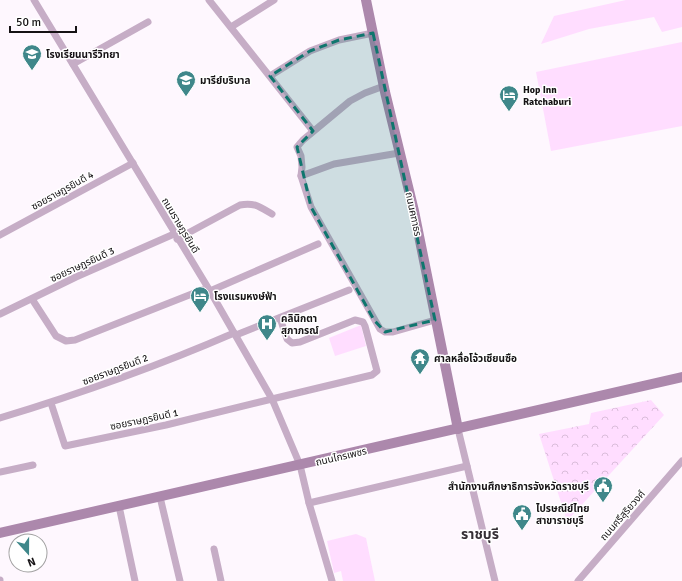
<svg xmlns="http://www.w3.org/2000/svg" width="682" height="581" font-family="Signika,'Noto Sans Thai',sans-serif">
<defs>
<pattern id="forest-crowns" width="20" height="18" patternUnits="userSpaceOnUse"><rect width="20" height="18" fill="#fdf"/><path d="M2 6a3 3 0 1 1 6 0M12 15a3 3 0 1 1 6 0" fill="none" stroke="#dabdda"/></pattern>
</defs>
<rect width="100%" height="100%" fill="#fef7fe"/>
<g fill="#fdf">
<polygon points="626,0 682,0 682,27 662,32 654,17 589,29 541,44 554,16"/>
<polygon points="682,42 682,126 551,151 536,72"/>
<polygon points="361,325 366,346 335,356 329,338"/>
<polygon points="356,534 366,538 375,581 343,581 341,571 334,573 327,541"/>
</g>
<polygon fill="url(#forest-crowns)" points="651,400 664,415 567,521 539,434 589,424 591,413"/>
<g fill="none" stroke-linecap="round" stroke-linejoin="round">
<g stroke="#c6adc6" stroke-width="7">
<polyline points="34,0 210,291 272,399 300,465 309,503 332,581"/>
<polyline points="209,0 313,131"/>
<polyline points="231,27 274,0"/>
<polyline points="73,64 148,22"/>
<polyline points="270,76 310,51 339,40 373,33"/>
<polyline points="384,86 365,93 350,101 303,140 297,147 301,156 302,167 301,176 311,207 380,329 385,332 393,332 435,320"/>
<polyline points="301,176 334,164 399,153"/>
<polyline points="0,235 133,163"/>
<path d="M 177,239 L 240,205 C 254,202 260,207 272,214"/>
<polyline points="210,291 318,244"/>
<polyline points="32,299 56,336 66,341 75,340 207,288"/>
<polyline points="0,314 76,277 174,234"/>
<polyline points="236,335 349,290"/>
<polyline points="51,403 65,446 166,425 272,399 372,375 377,371 365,326 363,322 355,320 300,342 292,343 287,339 280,318"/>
<path d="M 0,418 C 79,394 158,366 234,333"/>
<polyline points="458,429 495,581"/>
<polyline points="0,472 33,465"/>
<polyline points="160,497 180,581"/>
<polyline points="309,503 467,466"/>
<polyline points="119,506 135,581"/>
<polyline points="214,549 221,581"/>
<polyline points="0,580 0,581"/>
<polyline points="578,581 682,461"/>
</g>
<g stroke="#ac88ac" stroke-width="10">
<polyline points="366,0 385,92 414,211 458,429"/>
<polyline points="0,533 682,377"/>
</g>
</g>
<path fill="#0f766e" fill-opacity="0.2" stroke="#0f766e" stroke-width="3" stroke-dasharray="8 5" stroke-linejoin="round" d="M 373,33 L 435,320 L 385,332 L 374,320 L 311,207 L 297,147 L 313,131 L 270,76 L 310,51 L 339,40 Z"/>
<defs>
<g id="school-pin" transform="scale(1)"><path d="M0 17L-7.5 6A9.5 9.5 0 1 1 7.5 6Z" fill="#3f878a" stroke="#fff"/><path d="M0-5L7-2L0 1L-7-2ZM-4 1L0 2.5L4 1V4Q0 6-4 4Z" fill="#fff"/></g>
<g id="hotel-pin" transform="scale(1)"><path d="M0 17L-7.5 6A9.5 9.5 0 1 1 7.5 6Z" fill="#3f878a" stroke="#fff"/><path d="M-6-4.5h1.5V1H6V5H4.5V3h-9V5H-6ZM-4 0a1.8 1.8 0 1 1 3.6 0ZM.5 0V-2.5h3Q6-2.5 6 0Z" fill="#fff"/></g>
<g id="hospital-pin" transform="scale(1)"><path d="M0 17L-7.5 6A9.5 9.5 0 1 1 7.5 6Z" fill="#3f878a" stroke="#fff"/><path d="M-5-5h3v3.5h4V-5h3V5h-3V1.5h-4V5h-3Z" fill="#fff"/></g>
<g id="temple-pin" transform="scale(1)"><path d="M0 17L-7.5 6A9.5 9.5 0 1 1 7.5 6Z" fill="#3f878a" stroke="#fff"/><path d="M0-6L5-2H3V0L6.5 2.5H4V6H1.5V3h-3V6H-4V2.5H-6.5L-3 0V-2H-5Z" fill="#fff"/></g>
<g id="civic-pin" transform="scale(1)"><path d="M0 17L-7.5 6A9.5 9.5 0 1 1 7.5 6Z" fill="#3f878a" stroke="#fff"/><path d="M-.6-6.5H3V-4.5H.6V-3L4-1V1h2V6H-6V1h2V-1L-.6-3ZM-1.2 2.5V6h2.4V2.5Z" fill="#fff"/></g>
</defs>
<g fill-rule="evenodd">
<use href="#school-pin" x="32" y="54"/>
<use href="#school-pin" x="186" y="80"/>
<use href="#hotel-pin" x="509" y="95"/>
<use href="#hotel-pin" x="200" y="296"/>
<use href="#hospital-pin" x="267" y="324"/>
<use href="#temple-pin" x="420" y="358"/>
<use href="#civic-pin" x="603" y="486"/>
<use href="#civic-pin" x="522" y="514"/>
</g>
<g text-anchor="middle" stroke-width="3" stroke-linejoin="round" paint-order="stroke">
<g font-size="10" font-weight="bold" fill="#151214" stroke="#fff" text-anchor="start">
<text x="46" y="58">โรงเรียนนารีวิทยา</text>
<text x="200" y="84">มารีย์บริบาล</text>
<text x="523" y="93">Hop Inn<tspan x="523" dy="12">Ratchaburi</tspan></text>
<text x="214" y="300">โรงแรมหงษ์ฟ้า</text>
<text x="281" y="322">คลินิกตา<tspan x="281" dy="12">สุภาภรณ์</tspan></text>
<text x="434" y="362">ศาลหลื่อโจ้วเซียนซือ</text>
<text x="589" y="490" text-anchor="end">สำนักงานศึกษาธิการจังหวัดราชบุรี</text>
<text x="536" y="512">ไปรษณีย์ไทย<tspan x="536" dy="12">สาขาราชบุรี</tspan></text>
</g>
<g font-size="10" fill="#151214" stroke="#fff">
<text transform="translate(62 190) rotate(-29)" y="4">ซอยราษฎรยินดี 4</text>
<text transform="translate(414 214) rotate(78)" y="4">ถนนคฑาธร</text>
<text transform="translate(181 225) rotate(59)" y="4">ถนนราษฎรยินดี</text>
<text transform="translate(82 264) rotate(-25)" y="4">ซอยราษฎรยินดี 3</text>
<text transform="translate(115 369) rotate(-21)" y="4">ซอยราษฎรยินดี 2</text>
<text transform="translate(144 419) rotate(-12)" y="4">ซอยราษฎรยินดี 1</text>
<text transform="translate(341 456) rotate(-13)" y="4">ถนนไกรเพชร</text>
<text transform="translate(622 515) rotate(-49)" y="4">ถนนศรีสุริยวงศ์</text>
</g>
<g font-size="14" font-weight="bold" fill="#353035" stroke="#fff">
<text x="480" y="539">ราชบุรี</text>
</g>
</g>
<g transform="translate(28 553) rotate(159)"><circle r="19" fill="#ffffff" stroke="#a1a0a1"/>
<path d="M0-3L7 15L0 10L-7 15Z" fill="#3f878a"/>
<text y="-6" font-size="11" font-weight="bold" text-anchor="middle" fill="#151214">N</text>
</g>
<path d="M10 26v6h66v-6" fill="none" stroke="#151214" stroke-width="2"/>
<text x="16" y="26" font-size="12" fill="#151214" stroke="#ffffff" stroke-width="3" paint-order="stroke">50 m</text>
</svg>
